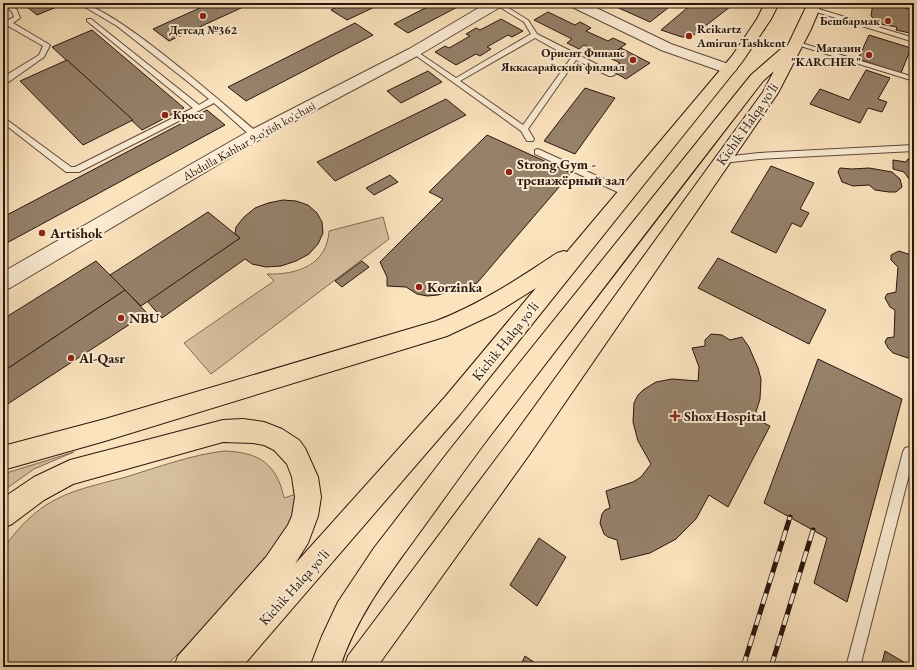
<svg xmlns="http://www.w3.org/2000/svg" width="917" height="670" font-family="'EB Garamond',serif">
<rect width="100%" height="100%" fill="#fbe3be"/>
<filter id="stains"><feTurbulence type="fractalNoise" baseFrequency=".005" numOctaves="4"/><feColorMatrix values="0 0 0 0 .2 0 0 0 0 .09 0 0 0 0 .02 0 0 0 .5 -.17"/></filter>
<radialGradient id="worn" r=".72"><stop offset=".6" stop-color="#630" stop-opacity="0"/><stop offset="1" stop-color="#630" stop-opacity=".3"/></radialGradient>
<g fill="#d7c0a0" stroke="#806b57">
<path d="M 383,217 L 389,239 L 211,374 L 184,343 L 274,281 L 267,274 C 297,275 327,265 329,231 Z"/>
<path d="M 224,451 C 258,452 277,463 284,498 L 296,494 L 292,522 L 267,566 L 173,659 L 164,667 L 3,667 L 3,549 C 15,532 28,517 46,505 C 69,490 100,484 126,477 C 158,467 191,455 224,451 Z"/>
<polygon points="74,452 34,469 3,491 3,474"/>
</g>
<g fill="#96816a" stroke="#29160e">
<polygon points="22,3 55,3 59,6 37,15"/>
<polygon points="211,3 252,3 169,41 153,29"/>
<polygon points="346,3 383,3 347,20 331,10"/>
<polygon points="435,3 465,3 408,33 394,24"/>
<polygon points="615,3 656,3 668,8 650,22 612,5"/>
<polygon points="693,3 720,3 730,7 691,37 682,37 661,30"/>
<polygon points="873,3 884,3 914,10 914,34 896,30 897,27 880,24 871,16"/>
<polygon points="548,12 575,25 580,22 584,24 591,28 586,31 608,41 613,38 626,44 608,57 584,45 579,49 567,43 572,39 534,20"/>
<polygon points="501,19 523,31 512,37 508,35 487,47 491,49 480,56 476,54 456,65 435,52 445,46 449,48 470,36 466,34 476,28 480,30"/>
<polygon points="355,23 373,35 246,101 228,87"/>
<polygon points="92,30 184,108 142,130 52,47"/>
<polygon points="869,35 911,48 901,73 858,59"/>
<polygon points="621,48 650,63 626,79 610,70 620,63 608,57"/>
<polygon points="67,60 133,120 83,145 20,81"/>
<polygon points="866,70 890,78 878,99 887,102 882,112 868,108 860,123 810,104 820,89 849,100"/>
<polygon points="428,71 442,82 401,103 387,91"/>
<polygon points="585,88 615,98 575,154 544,141"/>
<polygon points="446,99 466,115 335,181 317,162"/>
<polygon points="207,110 225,125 3,245 3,217"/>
<polygon points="487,135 571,173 477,283 468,286 459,285 450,291 438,295 427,296 417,294 406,287 387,286 387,277 380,262 443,199 429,192"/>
<polygon points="908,159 914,160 914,186 904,172 893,169 893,160 906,162"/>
<polygon points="771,166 814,183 800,209 809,213 801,227 792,223 776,253 731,232"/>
<polygon points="840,168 852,169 869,168 892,172 900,179 902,187 896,192 889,192 875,190 869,185 853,186 842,182 838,172"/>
<polygon points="390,175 398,182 374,195 366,188"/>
<polygon points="283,200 296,201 308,205 317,213 322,222 323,233 318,244 309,254 296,261 281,266 266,267 252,264 245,259 162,318 147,301 240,238 235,234 236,227 244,217 255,208 268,203"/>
<polygon points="208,212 240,238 141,306 110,275"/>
<polygon points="899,251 914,256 914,360 893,353 888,348 885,342 887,338 894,337 895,310 890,307 885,298 887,294 896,292 898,267 891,260 891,255"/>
<polygon points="718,258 826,310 809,344 698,288"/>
<polygon points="96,261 125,290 7,369 3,364 3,319"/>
<polygon points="362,261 369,267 342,287 335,281"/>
<polygon points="125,290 147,313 3,407 3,364 7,369"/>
<polygon points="711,334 722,335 730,340 742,337 749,347 758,368 761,379 760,399 754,418 770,426 728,507 709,495 696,519 676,539 650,553 621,560 617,540 608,537 604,534 600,523 602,514 605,510 610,508 606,491 633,482 641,477 651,464 638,441 633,422 634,403 638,395 643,390 656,382 672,379 698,381 699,367 692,348 705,346 705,340"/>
<polygon points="818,359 902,399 847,602 814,583 827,538 764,503"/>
<polygon points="539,538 566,557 537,606 510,585"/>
<polygon points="885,651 912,667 881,667"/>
<polygon points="525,656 541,667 520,667"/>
</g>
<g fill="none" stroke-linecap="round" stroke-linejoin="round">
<g stroke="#5e493a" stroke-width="2">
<g id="service">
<polygon points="3,3 9,3 17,10 20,18 13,23 50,45 44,57 3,86 3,80 8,74 39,55 43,46 8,26 3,26 3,23 14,17 12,12"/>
<path d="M 78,3 C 110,3 228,108 258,133 L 258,137 L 252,137 L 214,103 L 79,172 L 66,172 L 3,123 L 3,117 L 71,167 L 75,167 L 193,108 L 87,21 L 87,19 L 91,19 L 199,105 L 209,99 L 187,81 L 117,26 Z"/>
<path d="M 493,3 L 500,3 L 528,20 L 537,34 L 616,74 L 612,76 L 609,76 L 576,60 L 528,129 L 534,139 L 533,141 L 527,141 L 521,131 L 411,52 L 416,51 L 456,78 L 531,34 L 524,22 ZM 535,38 L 571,58 L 523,125 L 460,81 Z"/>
<polygon points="812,7 914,38 914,42 810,10 809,9"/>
<polygon points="794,42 798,42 914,77 914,81 794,44"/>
<polygon points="914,145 914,151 759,159 723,163 719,160 723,157 759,153"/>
<polygon points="538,149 630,191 631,193 627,196 624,195 535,154 535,150"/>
<polygon points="909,447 913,448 914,455 860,667 846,667 903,452 905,448"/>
</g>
</g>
<g stroke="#5e493a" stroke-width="2">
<polygon id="minor" points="487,3 504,3 502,6 419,55 261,139 10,288 3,290 3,272 249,131 409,49"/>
</g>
<g stroke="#5e493a" stroke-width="2">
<polygon id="tertiary" points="568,3 586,3 671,44 734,66 737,69 734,72 729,74 661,50 570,6"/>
</g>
<g stroke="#29160e" stroke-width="2">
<g id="trunk">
<path d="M 765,3 L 779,3 L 771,19 L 742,62 L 461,413 L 242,667 L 174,667 L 178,656 L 266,557 L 288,525 L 292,516 L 295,497 L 292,477 L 287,464 L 274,450 L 264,445 L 253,443 L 223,442 L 73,484 L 44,500 L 12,524 L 3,528 L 3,498 L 34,477 L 70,460 L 223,420 L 243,419 L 264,422 L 282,429 L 299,440 L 305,448 L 318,477 L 321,497 L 318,516 L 308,543 L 295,564 L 445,397 L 536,288 L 496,313 L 447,336 L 105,441 L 3,470 L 3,446 L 105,419 L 436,321 C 480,304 518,279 557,253 L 564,251 L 567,252 L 732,56 L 757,19 Z"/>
<path d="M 808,3 L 822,3 L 811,29 L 778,93 L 529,455 L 377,667 L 344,667 L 348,656 L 511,439 L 763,92 L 774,71 L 763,81 C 671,199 581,318 490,436 C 465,469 441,503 417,536 C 387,577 356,618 340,667 L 310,667 L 322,636 L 338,602 L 374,548 L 452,447 L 751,75 L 782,48 L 787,47 Z"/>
</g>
</g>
<use href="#service" fill="#fcedd5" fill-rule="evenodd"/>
<use href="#minor" fill="#fcedd5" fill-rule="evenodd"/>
<use href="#tertiary" fill="#fcedd5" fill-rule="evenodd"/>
<use href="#trunk" fill="#fbe3be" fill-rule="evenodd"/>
<g stroke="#29160e" stroke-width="5">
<g id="rail">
<polyline points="743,667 790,517"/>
<polyline points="771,667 813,530"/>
</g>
</g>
<use href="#rail" stroke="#fcedd5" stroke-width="3.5" stroke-dasharray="11" stroke-linecap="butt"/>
</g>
<g fill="#8f2418" stroke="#fcedd5" stroke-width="1.5">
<circle cx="203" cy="16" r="4"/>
<circle cx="888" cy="21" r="4"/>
<circle cx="689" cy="36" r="4"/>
<circle cx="869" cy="55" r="4"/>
<circle cx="633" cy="60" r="4"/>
<circle cx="165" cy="115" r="4"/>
<circle cx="509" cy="172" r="4"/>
<circle cx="42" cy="233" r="4"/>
<circle cx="419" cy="287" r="4"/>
<circle cx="121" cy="318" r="4"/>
<circle cx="71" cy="358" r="4"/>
<path d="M673 410h4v4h4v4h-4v4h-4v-4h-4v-4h4z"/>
</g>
<g text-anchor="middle" stroke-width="4" stroke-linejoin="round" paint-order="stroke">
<g font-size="12" font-weight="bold" fill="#29160e" stroke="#fcedd5" text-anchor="end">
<text x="880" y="25">Бешбармак</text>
<text x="697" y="33" text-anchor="start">Reikartz<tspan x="697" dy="14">Amirun Tashkent</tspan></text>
<text x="203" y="34" text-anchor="middle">Детсад №362</text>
<text x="861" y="52">Магазин<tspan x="861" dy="14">"KARCHER"</tspan></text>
<text x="625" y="57">Ориент Финанс<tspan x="625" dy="14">Яккасарайский филиал</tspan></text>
<text x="173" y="119" text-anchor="start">Кросс</text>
</g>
<g font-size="12" fill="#29160e" stroke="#fcedd5">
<text transform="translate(249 141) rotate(-29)" y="4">Abdulla Kahhar 9-o'tish ko'chasi</text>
</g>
<g font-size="14" fill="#29160e" stroke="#fcedd5">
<text transform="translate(747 124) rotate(-55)" y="5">Kichik Halqa yo'li</text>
<text transform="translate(505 341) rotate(-51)" y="5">Kichik Halqa yo'li</text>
<text transform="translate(294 587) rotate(-48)" y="5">Kichik Halqa yo'li</text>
</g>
<g font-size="14" font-weight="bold" fill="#29160e" stroke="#fcedd5" text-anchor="start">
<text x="517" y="169">Strong Gym -<tspan x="517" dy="16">тренажёрный зал</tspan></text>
<text x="50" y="238">Artishok</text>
<text x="427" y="292">Korzinka</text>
<text x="129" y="323">NBU</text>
<text x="79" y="363">Al-Qasr</text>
<text x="684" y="421">Shox Hospital</text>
</g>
</g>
<rect width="917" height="670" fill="none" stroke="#fbe3be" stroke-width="16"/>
<rect x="4" y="4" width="909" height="662" fill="none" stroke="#29160e" stroke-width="2"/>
<rect x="8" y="8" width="901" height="654" fill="none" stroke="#29160e"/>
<rect width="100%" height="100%" filter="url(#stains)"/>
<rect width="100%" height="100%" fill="url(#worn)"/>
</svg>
